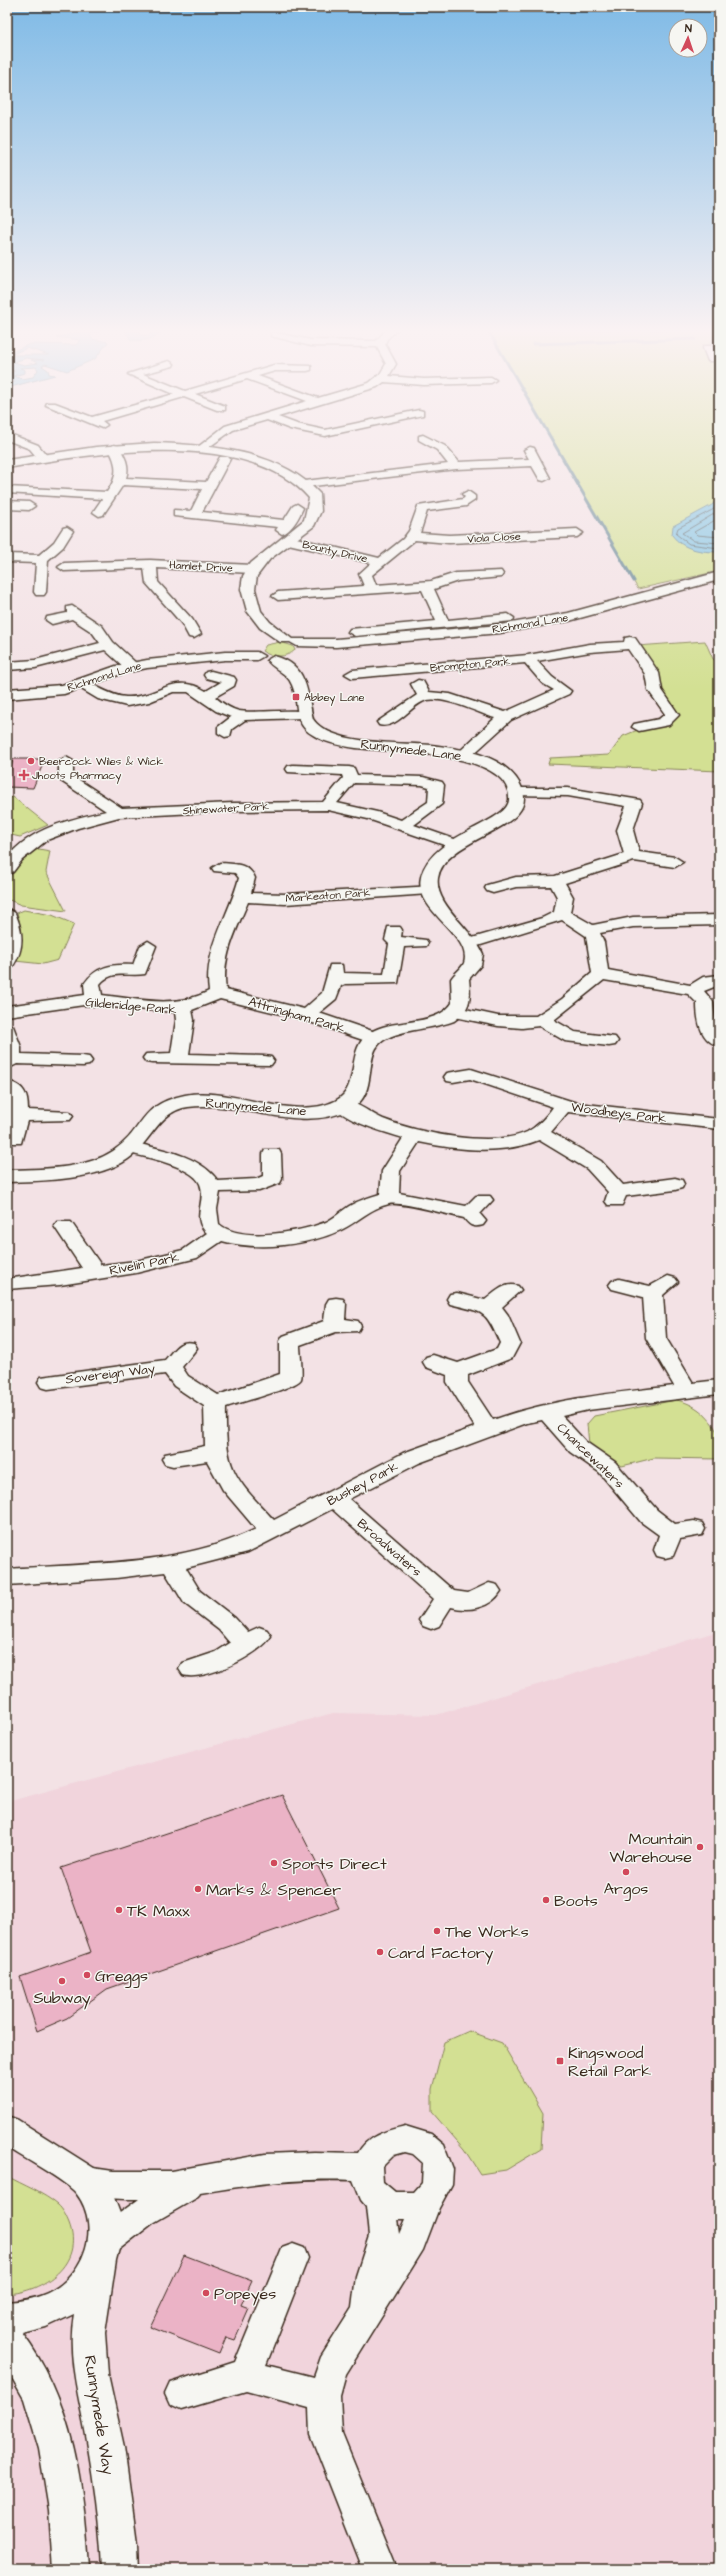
<svg xmlns="http://www.w3.org/2000/svg" width="726" height="2576" font-family="'Architects Daughter',sans-serif">
<rect width="100%" height="100%" fill="#f3e2e5"/>
<filter id="ink" filterUnits="userSpaceOnUse"><feTurbulence type="fractalNoise" baseFrequency=".025" numOctaves="2"/><feDisplacementMap in="SourceGraphic" scale="8" xChannelSelector="R" yChannelSelector="G"/><feConvolveMatrix kernelMatrix="1 2 1 2 8 2 1 2 1" color-interpolation-filters="sRGB"/></filter>
<g filter="url(#ink)">
<polygon fill="#f1d4dc" points="719,1631 719,2569 7,2569 7,1802 333,1713 436,1715"/>
<g fill="#d3e093" stroke="#878558">
<polygon points="488,330 717,330 708,348 712,359 719,368 719,571 638,589"/>
<polygon points="705,641 713,659 719,662 719,771 548,764 550,758 609,755 623,736 674,715 637,646"/>
<path d="M 280,642 L 293,646 L 295,650 C 287,658 271,658 262,651 L 266,645 Z"/>
<polygon points="13,797 48,825 20,837 7,834 7,798"/>
<path d="M 39,849 L 50,851 L 46,872 L 66,911 L 21,905 L 7,899 C 8,876 15,856 39,849 Z"/>
<path d="M 24,910 L 52,915 L 74,924 L 58,960 L 43,964 L 15,961 C 24,942 23,932 17,913 Z"/>
<path d="M 676,1400 C 694,1403 710,1416 718,1434 C 721,1440 719,1452 719,1459 L 654,1458 L 622,1466 L 589,1444 L 587,1424 L 594,1416 Z"/>
<polygon points="469,2031 502,2043 543,2113 541,2149 506,2170 480,2174 464,2149 432,2112 432,2089 444,2042"/>
<path d="M 7,2176 C 23,2185 44,2193 58,2205 C 63,2209 67,2218 69,2223 C 85,2264 43,2292 7,2294 Z"/>
</g>
<g fill="#83c4e3" stroke="#668694" fill-rule="evenodd">
<path d="M 91,330 L 103,330 L 90,334 L 92,339 L 108,342 L 95,359 L 67,371 L 45,364 L 42,366 L 48,370 L 49,374 L 55,375 L 7,388 L 7,386 L 15,382 L 7,378 L 7,374 L 15,371 L 7,368 L 7,354 L 30,344 L 76,345 L 80,340 L 56,337 ZM 27,348 L 49,355 L 10,355 ZM 26,358 L 44,360 L 31,360 L 38,363 L 24,365 L 14,362 ZM 36,367 L 38,370 L 33,377 L 22,379 L 13,376 L 25,373 L 25,370 L 20,368 Z"/>
<path d="M 125,330 L 136,330 L 144,336 L 151,334 L 150,330 L 165,330 C 153,338 147,342 131,340 Z"/>
<path d="M 719,497 L 719,552 C 701,552 683,550 672,535 L 673,526 L 712,505 Z"/>
</g>
<g fill="none" stroke-linecap="round" stroke-linejoin="round">
<g stroke="#58686d" stroke-width="1">
<polyline points="719,503 714,509 678,528 676,534 689,544 719,548"/>
<polyline points="719,511 682,533 694,541 719,543"/>
<polyline points="719,518 694,532 697,535 719,537"/>
</g>
<g stroke="#668694" stroke-width="3">
<polyline points="488,330 634,581"/>
<polyline points="533,344 695,339"/>
</g>
</g>
<g fill="#ebb3c6" stroke="#3b2a1e">
<polygon points="13,759 45,759 33,788 7,787"/>
<polygon points="282,1795 339,1908 107,1989 67,2018 37,2031 20,1977 91,1952 61,1868"/>
<polygon points="184,2255 252,2281 241,2305 249,2308 235,2340 226,2337 219,2354 150,2327"/>
</g>
<g fill="none" stroke-linecap="round" stroke-linejoin="round">
<g stroke="#3b2a1e" stroke-width="3">
<g id="minor">
<polygon points="386,330 397,330 387,339 385,344 396,364 389,376 424,379 491,377 496,380 491,383 424,385 384,382 377,387 278,417 297,424 325,430 419,410 423,411 423,415 325,436 290,429 267,420 233,430 202,452 198,451 198,447 225,426 307,401 247,379 195,394 225,406 225,410 217,410 184,397 102,421 107,425 102,428 46,405 47,403 55,403 92,417 174,394 128,374 169,361 174,364 173,366 143,374 185,391 274,365 311,366 311,370 307,371 275,371 258,376 318,398 369,383 380,374 386,364 377,347 311,346 271,336 271,332 311,340 376,341"/>
<polygon points="704,346 712,346 717,359 716,361 708,361 703,348"/>
<polygon points="7,433 38,445 49,458 43,461 39,460 30,449 7,440"/>
<polygon points="423,435 445,446 459,462 529,459 524,450 530,447 534,448 550,478 544,481 540,480 532,466 456,469 305,487 299,484 305,481 448,464 437,450 419,440 419,436"/>
<path d="M 114,445 L 118,446 C 125,456 130,466 126,478 L 206,482 L 220,457 L 228,457 L 230,459 L 202,512 L 284,520 L 293,506 L 297,504 L 303,508 C 299,517 292,531 282,534 L 276,530 L 278,527 L 174,516 L 174,510 L 191,511 L 202,489 L 123,485 L 103,515 L 99,516 L 93,512 L 102,499 L 7,493 L 7,487 L 107,492 C 118,477 118,464 108,448 Z"/>
<polygon points="468,491 475,496 475,500 466,506 427,511 420,533 449,535 577,529 583,533 577,537 449,543 415,540 372,575 376,585 431,581 456,573 501,571 503,574 501,577 458,581 434,589 448,620 508,614 514,618 513,621 355,636 348,632 350,629 436,621 422,590 278,600 272,596 278,592 364,586 359,574 371,563 284,543 284,537 288,536 379,558 403,539 409,531 418,506 463,499 465,497 462,494"/>
<polygon points="7,501 29,502 35,506 29,510 7,509"/>
<polygon points="67,527 73,531 63,547 48,560 46,592 44,595 36,595 34,592 36,563 7,562 7,554 39,555 54,542 63,528"/>
<polygon points="150,560 252,565 258,569 252,573 157,568 158,582 192,619 201,634 194,638 189,637 182,624 146,583 144,568 64,571 58,567 64,563"/>
<polygon points="72,606 102,626 113,642 136,663 138,666 136,669 126,669 105,650 35,668 7,670 7,662 35,660 100,643 92,632 72,619 52,624 46,620 47,617 67,613 67,607"/>
<path d="M 630,637 L 635,638 L 659,673 L 662,690 L 679,715 L 669,725 L 639,731 L 632,727 L 634,724 L 659,719 L 665,714 L 648,690 L 645,674 L 628,649 L 590,652 L 537,661 L 552,677 L 571,691 L 569,694 L 511,720 L 469,758 L 459,758 L 457,755 L 459,752 L 495,718 C 479,713 444,696 427,700 C 411,704 397,730 379,725 L 377,722 L 417,695 L 411,684 L 418,680 L 423,681 L 429,692 L 450,694 L 505,712 L 554,690 L 542,683 L 525,663 L 352,678 L 345,674 L 352,670 L 528,655 L 590,644 L 624,642 L 625,638 Z"/>
<path d="M 211,671 L 234,677 L 236,680 L 234,686 L 215,697 C 222,703 230,709 239,711 C 253,714 305,707 310,714 L 303,718 L 245,720 L 232,729 L 230,736 L 225,737 L 218,733 L 218,727 L 231,717 L 216,711 L 188,692 L 173,692 L 149,702 L 127,706 L 98,699 L 73,684 L 80,680 C 96,684 109,696 126,697 C 157,699 173,671 206,691 L 221,682 L 206,678 L 204,675 L 206,672 Z"/>
<path d="M 66,757 L 73,761 L 73,776 L 122,808 L 233,803 L 323,802 L 343,778 L 342,775 L 288,772 L 286,769 L 288,766 L 293,765 L 349,767 L 354,768 L 357,775 L 423,777 L 442,782 L 444,785 L 442,804 L 414,825 L 460,841 L 463,844 L 455,849 L 450,847 L 368,819 L 328,810 L 233,811 L 119,817 L 78,828 L 47,840 L 22,860 L 13,872 L 7,874 L 7,858 C 30,828 71,819 106,811 L 61,781 L 59,778 L 59,761 ZM 354,783 L 422,785 L 429,787 L 428,802 L 401,820 L 377,812 L 337,803 Z"/>
<path d="M 517,788 L 568,788 L 640,800 L 642,803 L 633,830 L 639,852 L 675,857 L 683,862 L 675,867 L 634,861 L 565,883 L 573,897 L 570,912 L 593,925 L 633,917 L 719,915 L 719,925 L 633,927 L 600,933 L 604,942 L 608,970 L 690,985 L 703,977 L 719,975 L 719,985 L 704,991 L 713,1002 L 715,1024 L 719,1030 L 719,1046 C 700,1041 697,1020 697,1003 L 688,994 L 604,980 L 554,1020 L 575,1032 L 615,1037 L 618,1041 L 615,1045 L 609,1046 L 565,1041 L 539,1026 L 522,1028 L 498,1026 L 450,1016 L 447,1012 L 450,1008 L 456,1007 L 498,1016 L 536,1016 L 562,999 L 592,973 L 586,936 L 562,920 L 471,948 L 463,943 L 465,940 L 542,918 L 554,912 L 557,897 L 551,886 L 516,887 L 493,893 L 487,891 L 485,888 L 487,885 L 516,877 L 555,876 L 624,854 L 617,830 L 626,806 L 568,796 L 512,795 L 510,792 Z"/>
<path d="M 220,863 C 234,864 249,863 255,878 L 251,893 L 285,894 L 435,886 L 437,889 L 435,892 L 429,894 L 285,904 L 248,902 C 236,931 221,958 226,990 L 304,1009 L 322,993 L 330,965 L 342,965 L 343,973 L 384,974 L 389,944 L 385,940 L 388,927 L 400,927 L 402,930 L 401,937 L 426,940 L 428,943 L 426,946 L 404,947 L 398,983 L 345,984 L 341,986 L 336,999 L 319,1013 L 381,1034 L 384,1038 L 381,1042 L 369,1042 L 301,1019 L 220,999 L 192,1010 L 194,1020 L 189,1054 L 265,1056 L 271,1057 L 274,1061 L 271,1065 L 152,1063 L 146,1062 L 143,1058 L 146,1054 L 171,1053 L 176,1020 L 175,1012 L 84,1005 L 7,1016 L 7,1006 L 85,995 L 84,984 C 96,966 112,964 133,965 L 140,946 L 148,941 L 156,946 L 145,974 C 129,977 112,969 100,984 L 102,995 C 139,999 174,1009 209,991 C 203,951 229,916 239,878 L 235,873 L 214,871 L 212,868 Z"/>
<path d="M 7,908 L 15,913 C 23,931 25,948 13,966 L 7,967 Z"/>
<polygon points="7,1025 13,1026 21,1047 21,1054 83,1056 89,1057 92,1061 89,1065 83,1066 17,1064 7,1069"/>
<path d="M 471,1069 L 577,1103 L 719,1119 L 719,1129 L 568,1112 L 551,1132 L 601,1161 L 623,1185 L 675,1178 L 682,1180 L 684,1184 L 682,1188 L 675,1190 L 626,1196 L 622,1205 L 608,1205 L 605,1201 L 608,1192 L 587,1169 L 539,1140 C 502,1155 456,1150 419,1142 L 400,1171 L 399,1193 L 466,1206 L 476,1196 L 490,1196 L 493,1200 L 480,1214 L 486,1221 L 483,1225 C 473,1228 469,1225 464,1218 C 449,1215 400,1201 389,1204 C 370,1208 358,1222 341,1230 C 307,1246 257,1251 222,1241 L 197,1258 L 136,1273 L 60,1285 L 7,1289 L 7,1279 L 82,1268 L 54,1226 L 57,1222 L 71,1222 L 101,1265 L 136,1261 L 183,1250 L 207,1233 C 190,1218 207,1201 200,1184 C 193,1166 142,1156 124,1152 L 122,1148 L 124,1144 L 131,1142 C 160,1149 200,1155 218,1181 L 256,1179 L 263,1176 L 263,1154 L 265,1150 L 279,1150 L 281,1154 L 282,1179 L 280,1183 L 259,1191 L 220,1192 L 217,1209 L 219,1224 C 240,1243 301,1232 326,1222 C 335,1218 342,1210 351,1205 C 360,1200 370,1197 380,1194 L 382,1171 L 403,1138 C 384,1132 344,1121 333,1105 L 336,1101 C 351,1097 369,1113 383,1119 C 418,1133 492,1148 527,1132 C 538,1126 546,1117 553,1107 L 470,1079 L 453,1082 L 447,1081 L 444,1077 L 447,1073 Z"/>
<path d="M 7,1081 C 24,1085 28,1094 28,1110 L 70,1112 L 73,1116 L 70,1120 L 27,1121 L 21,1143 L 7,1143 L 10,1097 L 7,1095 Z"/>
<path d="M 668,1276 L 675,1278 L 678,1282 L 663,1295 L 666,1338 L 693,1383 L 719,1380 L 719,1394 L 588,1410 L 562,1416 L 586,1442 L 615,1462 L 657,1510 L 675,1524 L 694,1521 L 702,1523 L 705,1529 L 702,1535 L 680,1539 L 673,1556 L 665,1558 L 657,1556 L 654,1550 L 659,1535 L 641,1522 L 599,1472 L 570,1452 L 542,1420 L 527,1423 L 419,1463 L 349,1499 L 454,1591 L 468,1593 L 489,1583 L 497,1585 L 501,1591 C 491,1608 469,1612 451,1607 L 439,1626 L 431,1629 L 423,1626 L 419,1620 L 433,1599 L 332,1509 L 248,1552 L 186,1568 L 200,1591 L 235,1618 L 248,1632 L 259,1627 L 267,1630 L 271,1636 C 260,1655 204,1682 183,1675 L 179,1669 L 183,1663 L 216,1652 L 230,1643 L 219,1630 L 184,1603 L 165,1572 L 116,1578 L 7,1585 L 7,1569 C 89,1563 180,1566 256,1529 L 223,1490 L 207,1461 L 173,1466 L 165,1464 L 162,1459 L 165,1454 L 205,1446 L 204,1406 L 174,1386 L 165,1374 L 48,1389 L 41,1387 L 38,1382 L 41,1377 L 165,1360 C 174,1350 179,1339 194,1343 L 197,1348 L 182,1367 L 188,1376 L 218,1395 L 280,1374 L 280,1341 L 283,1336 L 324,1321 L 326,1304 L 329,1299 L 336,1298 L 343,1299 L 346,1304 L 345,1319 L 358,1321 L 361,1326 L 358,1331 L 336,1332 L 300,1345 C 300,1352 303,1374 301,1379 C 296,1388 238,1403 226,1407 C 225,1469 232,1476 274,1520 L 403,1453 L 475,1427 L 447,1382 L 447,1375 L 426,1367 L 423,1362 L 426,1357 L 433,1355 L 458,1363 L 497,1349 L 500,1343 C 485,1309 485,1313 450,1304 L 447,1299 L 450,1294 L 457,1293 L 485,1300 C 496,1292 504,1282 518,1286 L 521,1290 L 502,1307 L 508,1315 L 520,1343 L 512,1358 L 468,1375 L 468,1382 L 493,1420 C 551,1399 612,1393 674,1386 L 646,1338 L 643,1297 L 612,1289 L 609,1285 L 612,1281 L 619,1279 L 650,1286 Z"/>
<path d="M 405,2126 L 431,2134 L 444,2145 L 453,2169 L 452,2184 L 439,2208 L 423,2250 L 346,2374 L 340,2396 L 342,2434 L 397,2569 L 363,2569 L 310,2434 L 309,2408 L 246,2391 L 181,2410 L 170,2405 L 165,2394 L 170,2383 L 235,2362 L 282,2248 L 293,2244 L 304,2248 L 308,2258 L 266,2365 L 314,2377 L 321,2357 L 352,2308 L 356,2276 L 369,2236 L 366,2206 L 361,2200 L 353,2180 C 298,2178 254,2184 200,2193 L 198,2197 L 153,2223 L 117,2251 L 106,2255 L 95,2251 L 91,2241 L 95,2231 L 139,2199 C 118,2199 96,2199 76,2191 L 71,2181 L 76,2171 L 86,2167 L 113,2171 L 171,2171 L 265,2154 L 314,2152 L 358,2153 C 368,2135 386,2131 405,2126 ZM 405,2152 L 413,2154 L 423,2163 L 422,2183 L 414,2192 L 395,2192 L 383,2182 L 382,2167 L 394,2155 ZM 397,2220 L 405,2220 L 399,2234 Z"/>
</g>
</g>
<g stroke="#3b2a1e" stroke-width="3">
<g id="tertiary">
<path d="M 154,443 C 210,445 280,450 320,494 L 321,511 L 314,526 L 270,559 L 257,576 L 255,589 L 261,611 L 270,622 L 292,639 L 336,639 L 500,625 L 568,613 L 719,572 L 719,580 L 569,621 L 500,633 L 336,647 L 297,646 L 290,642 L 280,642 L 260,628 L 247,611 L 241,589 L 243,576 L 251,563 L 304,520 L 309,498 C 246,426 90,454 7,468 L 7,460 L 96,447 Z"/>
<polygon points="225,652 257,652 264,656 257,660 225,660 147,668 124,673 64,694 7,699 7,689 62,685 116,666 147,660"/>
<path d="M 274,656 C 308,664 307,692 313,719 C 331,746 401,742 431,745 C 460,749 497,753 516,778 C 554,830 445,833 438,878 C 434,905 473,929 483,954 L 481,965 L 469,979 C 471,999 471,1009 454,1021 C 433,1029 402,1029 384,1040 C 361,1054 381,1095 349,1110 C 297,1134 241,1100 188,1107 C 158,1111 150,1144 128,1159 C 98,1180 43,1181 7,1182 L 7,1170 C 40,1169 84,1170 113,1151 C 146,1129 137,1105 185,1095 C 232,1086 291,1122 335,1101 C 362,1088 344,1048 371,1032 C 394,1018 436,1027 452,1003 L 451,979 C 454,974 462,968 464,963 C 473,935 413,911 421,877 C 431,834 507,824 509,800 C 513,750 387,752 356,748 C 342,746 325,743 313,735 C 292,723 300,704 292,685 C 287,672 274,670 267,660 Z"/>
<path d="M 7,2116 L 18,2120 L 97,2170 L 110,2187 L 121,2216 L 123,2234 L 116,2260 L 105,2333 L 108,2374 L 124,2447 L 137,2544 L 138,2569 L 102,2569 C 100,2528 95,2487 88,2447 C 81,2402 66,2359 74,2314 L 46,2327 L 22,2333 C 74,2402 84,2486 89,2569 L 53,2569 L 49,2510 L 39,2449 L 24,2399 L 7,2369 L 7,2302 C 18,2301 30,2300 40,2296 C 82,2282 104,2229 76,2193 C 66,2181 22,2157 7,2147 Z"/>
</g>
</g>
<use href="#minor" fill="#f6f6f2" fill-rule="evenodd"/>
<use href="#tertiary" fill="#f6f6f2" fill-rule="evenodd"/>
</g>
</g>
<linearGradient id="sky" x2="0" y2="1"><stop stop-color="#7fbae6"/><stop offset="0.48" stop-color="#faf2f3"/><stop offset="1" stop-color="#faf2f3" stop-opacity="0"/></linearGradient>
<rect width="726" height="690" fill="url(#sky)"/>
<g fill="#d1495b" stroke="#f6f6f2" stroke-width="1.5">
<rect x="292" y="693" width="8" height="8" rx="2"/>
<circle cx="31" cy="761" r="4"/>
<path d="M22 769h4v4h4v4h-4v4h-4v-4h-4v-4h4z"/>
<circle cx="700" cy="1847" r="4"/>
<circle cx="274" cy="1863" r="4"/>
<circle cx="626" cy="1872" r="4"/>
<circle cx="198" cy="1889" r="4"/>
<circle cx="546" cy="1900" r="4"/>
<circle cx="119" cy="1910" r="4"/>
<circle cx="437" cy="1931" r="4"/>
<circle cx="380" cy="1952" r="4"/>
<circle cx="87" cy="1975" r="4"/>
<circle cx="62" cy="1981" r="4"/>
<rect x="556" y="2057" width="8" height="8" rx="2"/>
<circle cx="206" cy="2293" r="4"/>
</g>
<g text-anchor="middle" stroke-width="3" stroke-linejoin="round" paint-order="stroke">
<g font-size="11" fill="#3b2a1e" stroke="#f6f6f2">
<text transform="translate(494 537) rotate(-3)" y="4">Viola Close</text>
<text transform="translate(335 551) rotate(13)" y="4">Bounty Drive</text>
<text transform="translate(201 566) rotate(3)" y="4">Hamlet Drive</text>
<text transform="translate(530 623) rotate(-9)" y="4">Richmond Lane</text>
<text transform="translate(470 664) rotate(-5)" y="4">Brompton Park</text>
<text transform="translate(104 676) rotate(-17)" y="4">Richmond Lane</text>
<text transform="translate(226 808) rotate(-3)" y="4">Shinewater Park</text>
<text transform="translate(328 895) rotate(-4)" y="4">Markeaton Park</text>
</g>
<g font-size="11" fill="#3b2a1e" stroke="#f6f6f2" text-anchor="start">
<text x="304" y="701">Abbey Lane</text>
<text x="39" y="765">Beercock Wiles &amp; Wick</text>
<text x="32" y="779">Jhoots Pharmacy</text>
</g>
<g font-size="13" fill="#3b2a1e" stroke="#f6f6f2">
<text transform="translate(411 749) rotate(7)" y="5">Runnymede Lane</text>
<text transform="translate(131 1005) rotate(5)" y="5">Gilderidge Park</text>
<text transform="translate(297 1014) rotate(16)" y="5">Attringham Park</text>
<text transform="translate(256 1106) rotate(5)" y="5">Runnymede Lane</text>
<text transform="translate(619 1112) rotate(7)" y="5">Woodheys Park</text>
<text transform="translate(144 1263) rotate(-11)" y="5">Rivelin Park</text>
<text transform="translate(110 1373) rotate(-7)" y="5">Sovereign Way</text>
<text transform="translate(591 1455) rotate(44)" y="5">Chancewaters</text>
<text transform="translate(362 1483) rotate(-28)" y="5">Bushey Park</text>
<text transform="translate(390 1547) rotate(41)" y="5">Broadwaters</text>
</g>
<g font-size="16" fill="#3b2a1e" stroke="#f6f6f2" text-anchor="start">
<text x="692" y="1844" text-anchor="end">Mountain<tspan x="692" dy="18">Warehouse</tspan></text>
<text x="282" y="1869">Sports Direct</text>
<text x="626" y="1894" text-anchor="middle">Argos</text>
<text x="206" y="1895">Marks &amp; Spencer</text>
<text x="554" y="1906">Boots</text>
<text x="127" y="1916">TK Maxx</text>
<text x="445" y="1937">The Works</text>
<text x="388" y="1958">Card Factory</text>
<text x="95" y="1981">Greggs</text>
<text x="62" y="2003" text-anchor="middle">Subway</text>
<text x="568" y="2058">Kingswood<tspan x="568" dy="18">Retail Park</tspan></text>
<text x="214" y="2299">Popeyes</text>
</g>
<g font-size="16" fill="#3b2a1e" stroke="#f6f6f2">
<text transform="translate(100 2415) rotate(81)" y="6">Runnymede Way</text>
</g>
</g>
<rect width="726" height="2576" fill="none" stroke="#f6f6f2" stroke-width="24"/>
<rect x="12" y="12" width="702" height="2552" fill="none" stroke="#3b2a1e" stroke-width="1.5" filter="url(#ink)"/>
<g transform="translate(688 38) rotate(3)"><circle r="19" fill="#f6f6f2" stroke="#aba49d"/>
<path d="M0-3L7 15L0 10L-7 15Z" fill="#d1495b"/>
<text y="-6" font-size="11" font-weight="bold" text-anchor="middle" fill="#3b2a1e">N</text>
</g>
</svg>
